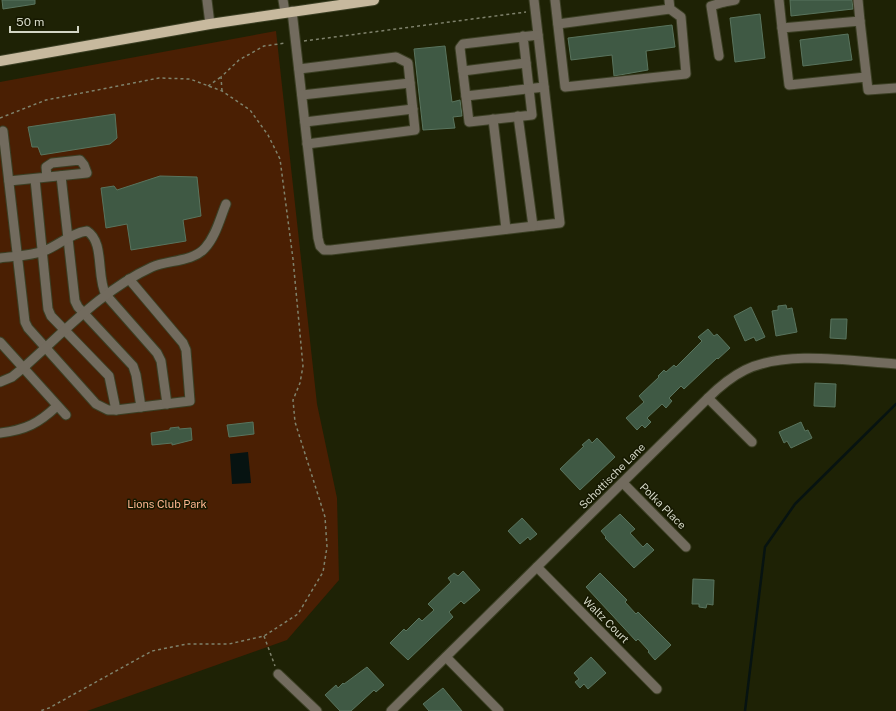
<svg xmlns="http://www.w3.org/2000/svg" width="896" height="711" font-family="'Public Sans',sans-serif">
<rect width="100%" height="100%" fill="#1e2205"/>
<polygon fill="#4a1f03" points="276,31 317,404 337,498 339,580 287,640 87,711 0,711 0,82"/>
<polygon fill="#071311" points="248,452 251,483 232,484 230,454"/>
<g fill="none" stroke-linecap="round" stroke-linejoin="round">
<polyline stroke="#071311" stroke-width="2.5" points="745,711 765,547 795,504 896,404"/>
</g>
<g fill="#3f5944" stroke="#59745e">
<polygon points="2,0 35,0 35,4 3,9"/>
<polygon points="790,0 852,0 853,9 791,16"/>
<polygon points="760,14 765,58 735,62 730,18"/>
<polygon points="672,25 675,47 646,51 648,70 614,76 612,55 571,60 568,38"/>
<polygon points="848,34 852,60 803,66 800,40"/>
<polygon points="445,46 452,102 460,100 462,116 453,117 455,128 423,130 414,49"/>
<polygon points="115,114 117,138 110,144 41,155 38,147 32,147 28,127"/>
<polygon points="160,176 197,177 201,216 183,220 186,241 131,250 127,224 106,228 101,188 114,186 117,190"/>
<polygon points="786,305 787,309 792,308 797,332 776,336 772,311 778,310 778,306"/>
<polygon points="751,307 765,337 756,341 754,337 745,341 734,316"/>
<polygon points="831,319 847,319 846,339 830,338"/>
<polygon points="708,329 714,336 717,334 730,348 718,359 717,358 684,389 681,386 669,398 672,401 666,408 662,404 647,418 651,422 645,428 642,425 637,430 626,418 644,402 639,396 659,377 658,376 664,370 666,372 674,365 676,367 702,341 698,337"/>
<polygon points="815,383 836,384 835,407 814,406"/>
<polygon points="253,422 254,434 229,437 227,425"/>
<polygon points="801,422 805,431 808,430 812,438 791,448 787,441 784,443 779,432"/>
<polygon points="179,427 179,429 191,428 192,440 172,445 172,443 152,445 151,433 170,430 170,428"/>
<polygon points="597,438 615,457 580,490 560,469 584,446 582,445 589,439 592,443"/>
<polygon points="620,514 635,529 630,533 643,547 647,543 654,550 634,568 605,538 606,537 601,531"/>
<polygon points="522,518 537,534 530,540 528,537 520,544 508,531"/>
<polygon points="463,571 480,590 464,604 461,601 449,612 453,617 408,660 390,643 404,629 406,631 419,618 422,621 434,610 428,604 451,582 448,578 454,573 458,576"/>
<polygon points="600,573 627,600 625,602 636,614 638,612 671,645 655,660 648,652 649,651 638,639 636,641 586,587"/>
<polygon points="693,579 714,580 713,605 707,604 706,608 699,607 699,604 692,604"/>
<polygon points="591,657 606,673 588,689 584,684 580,688 575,682 579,679 574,673"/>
<polygon points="367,667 384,685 376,692 374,690 351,711 340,711 325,695 336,685 338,688 343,683 344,684"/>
<polygon points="443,688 462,711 429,711 423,704"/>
</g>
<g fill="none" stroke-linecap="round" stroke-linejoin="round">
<g stroke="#3b3f24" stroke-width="11">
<g id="minor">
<polyline points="207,0 210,24"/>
<polyline points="283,0 285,12"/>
<polyline points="555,0 565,87 686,74 681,17 670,9 669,0"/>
<polyline points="724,0 724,2 735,0"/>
<polyline points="779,0 782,28"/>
<polyline points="858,0 860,21"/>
<polyline points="292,11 318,238 320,246 324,250 331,250 560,223 534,0"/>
<polyline points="558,24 670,9"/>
<polyline points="523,36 532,115 469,122 460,48 463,44 538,35"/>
<polyline points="719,56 711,6 724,2"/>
<polyline points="299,69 396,57 408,63 415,130 307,144"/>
<polyline points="463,71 526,63"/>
<polyline points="866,77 789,85 782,28 860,21 868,90 896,88"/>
<polyline points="302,95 410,83"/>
<polyline points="466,96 544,87"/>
<polyline points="518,116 533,226"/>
<polyline points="493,119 506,229"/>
<polyline points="305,122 413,109"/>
<polyline points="3,131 25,322 28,328 96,404 108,410 116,410 190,401 186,350 183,343 129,279"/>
<polyline points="61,176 75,301 78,307 133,366 136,375 141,407"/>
<polyline points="35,179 48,309 51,316 109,376 116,410"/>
<polyline points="9,181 87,173 84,165 80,160 52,163 46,167 47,177"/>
<path d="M 0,258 C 15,256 30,256 44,251 C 59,245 71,233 87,231 C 105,242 96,277 106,295 L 157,353 L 161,361 L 167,404"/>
<polyline points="0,342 66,415"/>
<path d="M 0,382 L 12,377 L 23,368 C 64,332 102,290 152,267 C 168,260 193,262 205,248 C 216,236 220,218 226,204"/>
<polyline points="708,398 752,442"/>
<path d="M 0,433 C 26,430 39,423 57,406"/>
<polyline points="623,483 686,547"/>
<polyline points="537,567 657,689"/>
<polyline points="446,657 499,711"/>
<polyline points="278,674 317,711"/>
<path d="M 391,711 L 708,398 C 719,387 731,377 745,370 C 786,350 850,361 896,364"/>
</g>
</g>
<g stroke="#3b3f24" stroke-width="12">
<polyline id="major" points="0,61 210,24 374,0"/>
</g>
<g stroke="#7f826c" stroke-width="1.5" stroke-dasharray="3 3" stroke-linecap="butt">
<polyline points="304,41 526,12"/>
<polyline points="208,86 221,77"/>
<polyline points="222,91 221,77 239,60 264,46 286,43"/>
<polyline points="0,118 46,100 159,78 190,79 222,91 250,110 268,135 280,159 293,259 303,366 300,383 293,400 295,422 325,517 327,547 323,572 298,614 264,636 229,644 187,644 152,651 49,708 40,711"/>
<polyline points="264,636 275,666"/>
</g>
<use href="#minor" stroke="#726b5e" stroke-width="9"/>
<use href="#major" stroke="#c7b99e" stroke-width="10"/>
</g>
<g text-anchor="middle" stroke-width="3" stroke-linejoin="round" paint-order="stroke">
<g font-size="11" fill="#d3d6c5" stroke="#151800">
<text transform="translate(612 476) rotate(-45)" y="4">Schottische Lane</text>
<text transform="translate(663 506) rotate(45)" y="4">Polka Place</text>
<text transform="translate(606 620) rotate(45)" y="4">Waltz Court</text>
</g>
<g font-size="11" fill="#fdb58e" stroke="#151800">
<text x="167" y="508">Lions Club Park</text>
</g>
</g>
<path d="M10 26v6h68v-6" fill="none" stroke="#d3d6c5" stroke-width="2"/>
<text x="16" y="26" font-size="12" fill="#d3d6c5" stroke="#151800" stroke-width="3" paint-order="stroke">50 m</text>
</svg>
